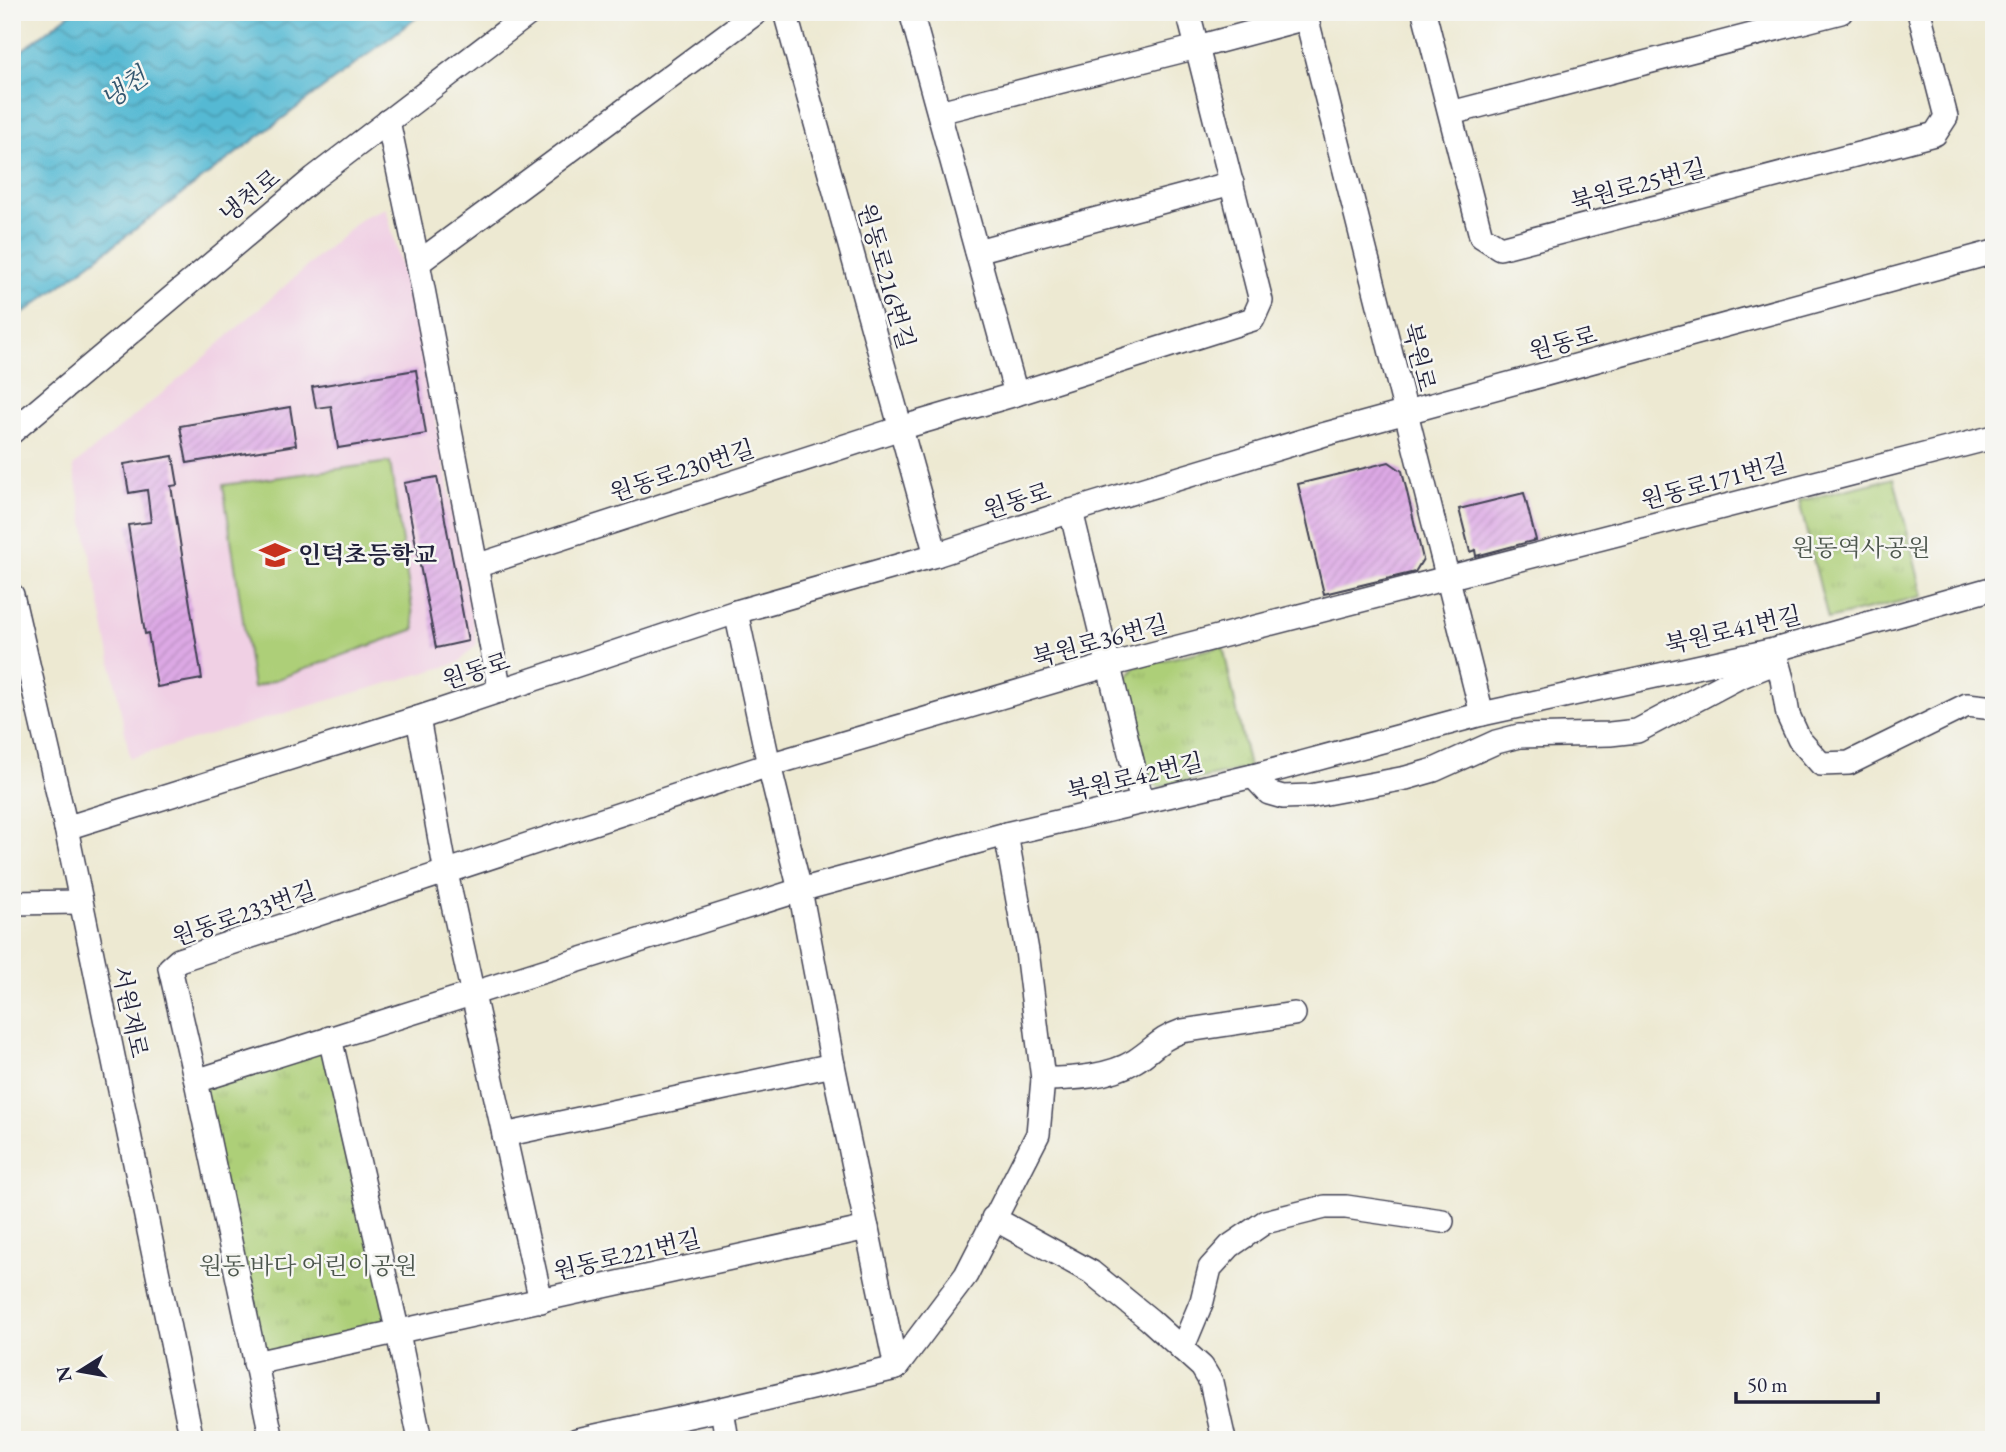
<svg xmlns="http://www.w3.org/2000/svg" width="2006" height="1452" font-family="'EB Garamond','Noto Serif KR',serif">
<defs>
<pattern id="grass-tufts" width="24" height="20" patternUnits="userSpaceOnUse" patternTransform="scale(1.75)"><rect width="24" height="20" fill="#adcf78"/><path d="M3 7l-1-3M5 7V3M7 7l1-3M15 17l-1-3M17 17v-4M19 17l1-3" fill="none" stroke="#95b169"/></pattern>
<pattern id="water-waves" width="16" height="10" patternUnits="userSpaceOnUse" patternTransform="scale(1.75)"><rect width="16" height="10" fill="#55b9d3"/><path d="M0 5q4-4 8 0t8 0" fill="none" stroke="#4696ac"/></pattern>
<pattern id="building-hatch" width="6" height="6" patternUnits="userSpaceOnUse" patternTransform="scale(1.75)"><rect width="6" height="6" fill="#dda9e5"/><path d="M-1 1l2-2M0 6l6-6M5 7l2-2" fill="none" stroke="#bd91c5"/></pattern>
</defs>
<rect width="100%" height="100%" fill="#f6f6f2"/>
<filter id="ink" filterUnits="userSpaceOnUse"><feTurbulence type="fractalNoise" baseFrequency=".0143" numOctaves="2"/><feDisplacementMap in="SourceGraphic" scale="14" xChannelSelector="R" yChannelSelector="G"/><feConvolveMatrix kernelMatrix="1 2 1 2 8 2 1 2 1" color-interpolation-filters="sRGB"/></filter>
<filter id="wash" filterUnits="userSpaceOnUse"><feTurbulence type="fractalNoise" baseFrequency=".00686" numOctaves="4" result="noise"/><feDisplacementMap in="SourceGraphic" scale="28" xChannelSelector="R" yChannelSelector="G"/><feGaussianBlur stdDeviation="1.57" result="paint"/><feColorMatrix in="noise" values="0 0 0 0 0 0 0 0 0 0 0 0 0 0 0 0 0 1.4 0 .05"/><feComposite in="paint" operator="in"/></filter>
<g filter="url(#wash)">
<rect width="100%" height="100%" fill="#ede9d2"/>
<polygon fill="#f0d0e4" points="386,208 423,350 477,644 458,663 130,758 73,466 171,386 363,217"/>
<g fill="url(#grass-tufts)" stroke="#68785a" stroke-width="2">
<polygon points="1894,478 1923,596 1828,619 1799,501"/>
<polygon points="1223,646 1249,768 1160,787 1149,782 1126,681 1135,667"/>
<polygon points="330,1038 398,1333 255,1363 196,1081"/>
</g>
<polygon fill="#adcf78" stroke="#68785a" stroke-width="2" points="390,462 415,629 253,688 223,485"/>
<polygon fill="url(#water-waves)" stroke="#3c6e87" stroke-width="2" points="72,12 424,12 12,322 12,58"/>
<g id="blocks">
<g fill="url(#building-hatch)">
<polygon points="416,370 426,434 338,448 331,406 316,408 312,387"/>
<polygon points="290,407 296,445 187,463 180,426"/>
<polygon points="173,456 178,485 171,486 202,679 157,687 148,633 145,634 128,525 151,522 147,490 129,493 124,464"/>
<polygon points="1389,462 1402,471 1423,559 1415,572 1324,594 1298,484"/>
<polygon points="437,477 468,641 436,648 404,483"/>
<polygon points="1524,493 1536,540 1476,556 1475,550 1470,552 1459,509"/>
</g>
</g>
</g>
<g filter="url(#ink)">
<use href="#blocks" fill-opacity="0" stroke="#404052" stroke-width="2"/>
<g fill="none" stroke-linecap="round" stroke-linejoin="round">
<g stroke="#404052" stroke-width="26">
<g id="minor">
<polyline points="785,12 936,555"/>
<polyline points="911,12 1016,394"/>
<polyline points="1188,12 1197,47 1306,18"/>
<polyline points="1305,12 1482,714"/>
<polyline points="1424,12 1481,236 1500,248 1935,134 1946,117 1919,12"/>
<polyline points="1451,113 1841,12"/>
<polyline points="388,121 418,263 500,691"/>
<polyline points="977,251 1232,183"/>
<polyline points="418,263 757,12"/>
<polyline points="12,432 314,178 531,12"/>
<polyline points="1071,511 1142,802"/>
<polyline points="476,566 904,427 1016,394 1253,319 1261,301 1197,47 939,112"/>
<polyline points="12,595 66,828 192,1440"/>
<polyline points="1774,650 1782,679 1788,715 1799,739 1821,764 1849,763 1967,705 1994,708"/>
<polyline points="418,718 446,873 541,1301"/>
<polyline points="1253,776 1269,793 1283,797 1310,796 1406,778 1434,770 1496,742 1519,736 1610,734 1637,731 1737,678 1777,662"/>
<polyline points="66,828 418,718 736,612 936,555 1071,511 1322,435 1994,252"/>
<polyline points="12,903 80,902"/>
<polyline points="330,1038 398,1333 420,1440"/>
<path d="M 1043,1079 C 1073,1079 1109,1077 1135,1061 C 1154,1049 1159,1039 1182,1031 L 1294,1014"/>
<polyline points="196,1081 800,890 1006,834 1253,776 1482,714 1774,650 1994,588"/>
<polyline points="504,1135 833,1065"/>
<polyline points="993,1218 1091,1272 1150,1320 1202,1367 1211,1382 1224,1440"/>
<polyline points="1182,1349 1202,1301 1210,1268 1230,1246 1265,1222 1325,1207 1346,1207 1442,1221"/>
<polyline points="255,1363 867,1228"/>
<polyline points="896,1368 966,1275 1038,1134 1043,1079 1027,951 1006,834"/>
<polyline points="272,1440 196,1081 170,968 179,960 769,765 1109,665 1994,437"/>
<polyline points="577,1440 722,1409"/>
<polyline points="727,1440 722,1409 896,1368 833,1065 800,890 769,765 736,612"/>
</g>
</g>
<use href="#minor" stroke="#fff" stroke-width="23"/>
</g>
</g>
<defs>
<g id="school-bare" transform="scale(2.415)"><path d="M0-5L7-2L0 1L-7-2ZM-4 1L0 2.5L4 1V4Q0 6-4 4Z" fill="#c8321e" stroke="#f6f6f2" stroke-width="2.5" paint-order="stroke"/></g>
</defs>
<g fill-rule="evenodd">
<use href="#school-bare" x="275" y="555"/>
</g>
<g text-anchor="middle" stroke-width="5" stroke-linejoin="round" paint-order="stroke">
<g font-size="24" fill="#22223b" stroke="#f6f6f2">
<text transform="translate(1638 185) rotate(-15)" y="8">북원로25번길</text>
<text transform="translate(250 196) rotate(-39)" y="8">냉천로</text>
<text transform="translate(886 276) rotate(74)" y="8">원동로216번길</text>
<text transform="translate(1563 343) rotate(-15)" y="8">원동로</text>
<text transform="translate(1419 357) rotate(76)" y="8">북원로</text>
<text transform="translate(682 471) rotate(-18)" y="8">원동로230번길</text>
<text transform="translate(1714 482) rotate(-15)" y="8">원동로171번길</text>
<text transform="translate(1017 501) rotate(-18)" y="8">원동로</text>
<text transform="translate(1733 630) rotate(-13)" y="8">북원로41번길</text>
<text transform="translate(1100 641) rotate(-15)" y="8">북원로36번길</text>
<text transform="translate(476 671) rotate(-18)" y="8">원동로</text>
<text transform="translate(1135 777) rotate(-13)" y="8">북원로42번길</text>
<text transform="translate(244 914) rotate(-19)" y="8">원동로233번길</text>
<text transform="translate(130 1012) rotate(78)" y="8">서원재로</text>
<text transform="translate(627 1255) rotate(-13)" y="8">원동로221번길</text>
</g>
<g font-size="24" fill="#4c564d" stroke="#f6f6f2">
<text x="1861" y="556">원동역사공원</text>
<text x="308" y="1274">원동 바다 어린이공원</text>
</g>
<g font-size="24" font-weight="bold" fill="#22223b" stroke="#f6f6f2" text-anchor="start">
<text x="298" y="563">인덕초등학교</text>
</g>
<g font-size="26" font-style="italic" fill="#345770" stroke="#f6f6f2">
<text transform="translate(124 88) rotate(-36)" y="9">냉천</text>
</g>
</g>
<rect width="2006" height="1452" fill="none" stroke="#f6f6f2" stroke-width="42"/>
<g transform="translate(80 1371) rotate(259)" stroke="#f6f6f2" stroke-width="5" paint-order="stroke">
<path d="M0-5L12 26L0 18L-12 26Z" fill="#22223b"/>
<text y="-10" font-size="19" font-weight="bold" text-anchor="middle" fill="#22223b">N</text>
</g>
<path d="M1736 1392v10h142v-10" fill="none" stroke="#22223b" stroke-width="3.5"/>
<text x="1747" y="1392" font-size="21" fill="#22223b" stroke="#f6f6f2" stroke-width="5" paint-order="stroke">50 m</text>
</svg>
